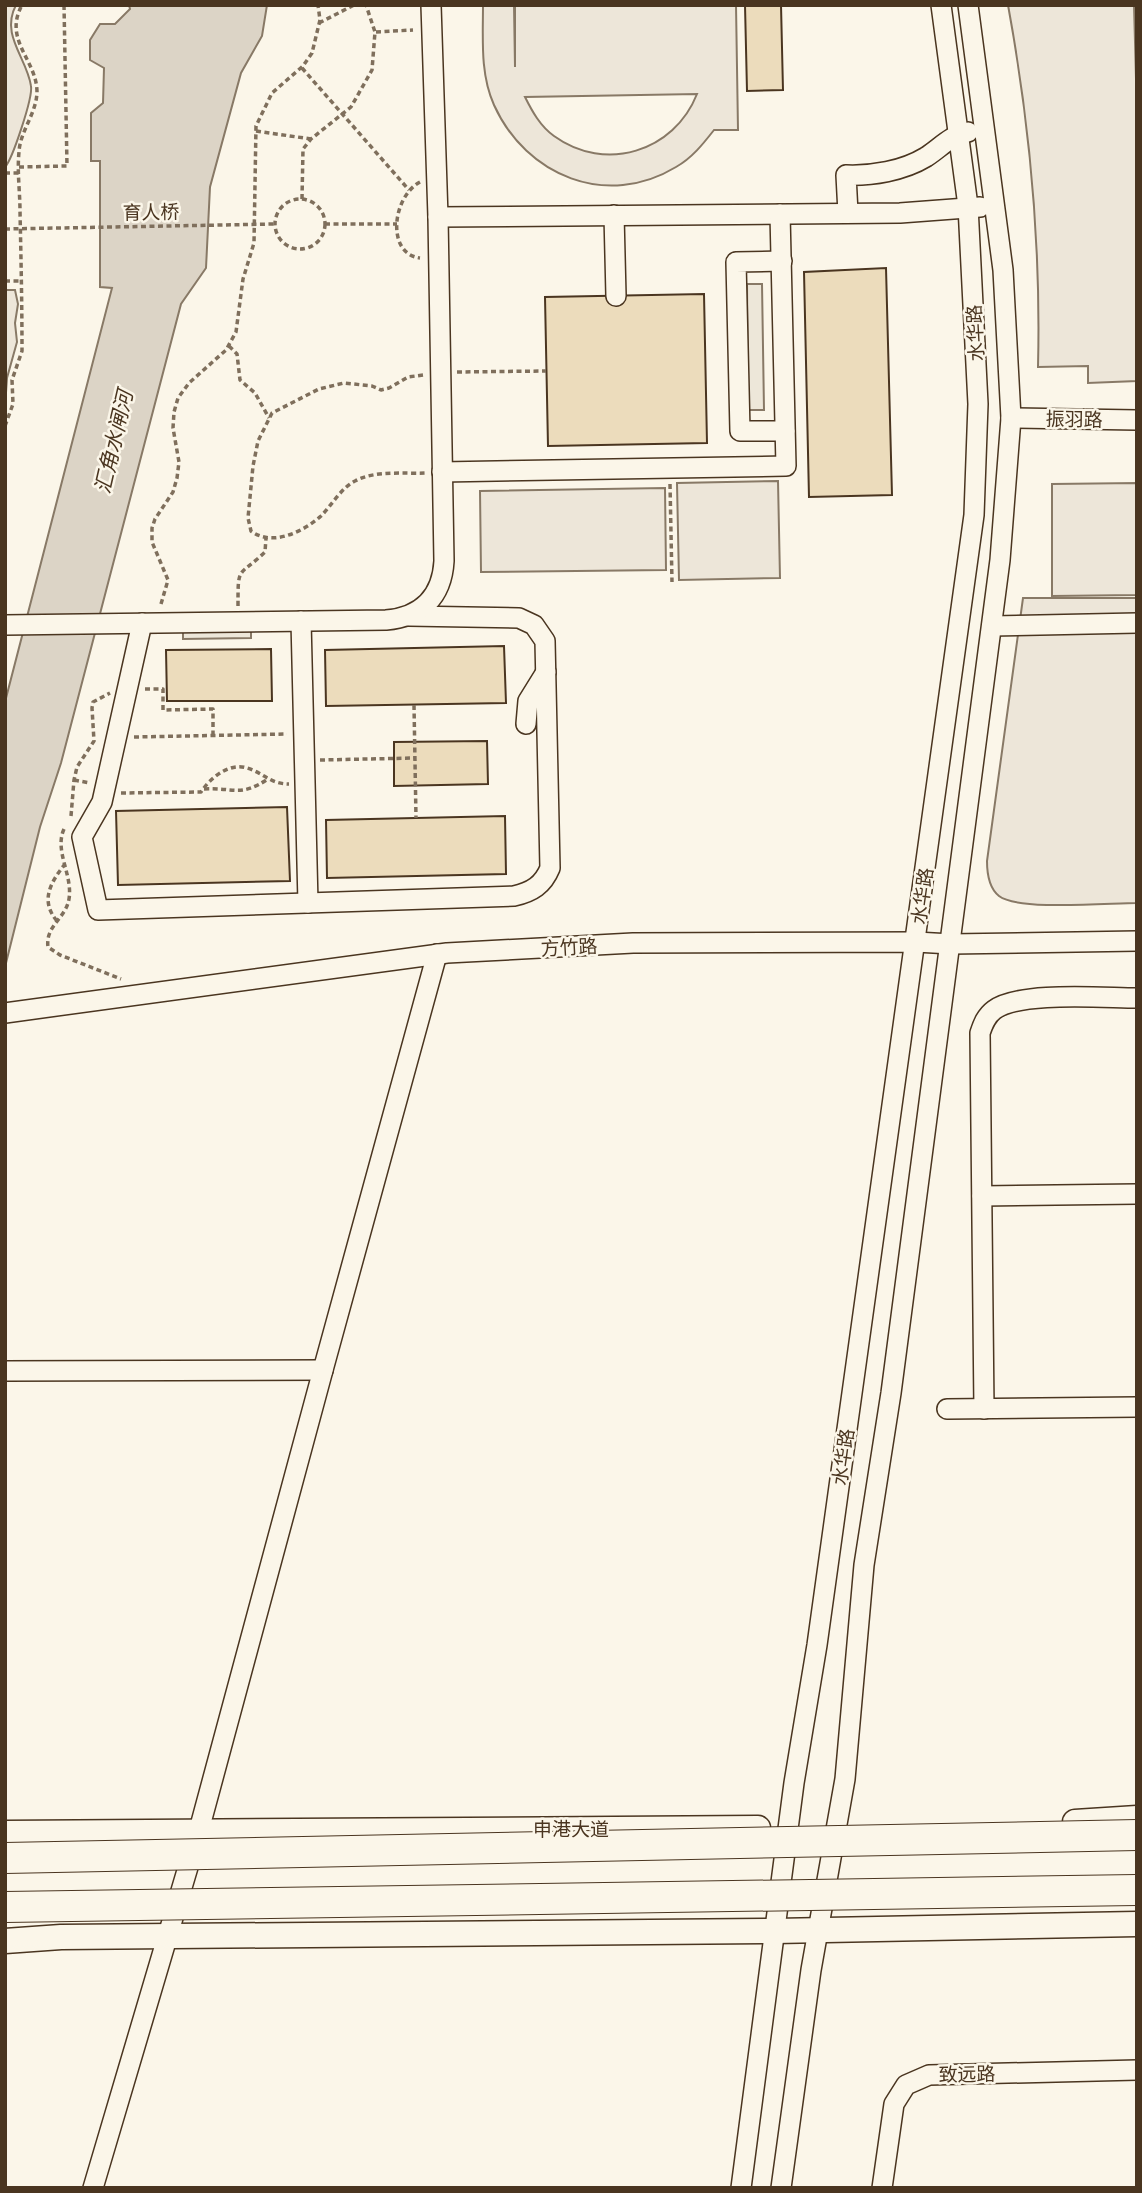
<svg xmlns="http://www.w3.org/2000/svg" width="1142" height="2193" font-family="Montserrat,'Noto Sans SC',sans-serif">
<rect width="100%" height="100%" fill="#fbf6e9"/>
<g fill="#ede6d9" stroke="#887966" stroke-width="2" fill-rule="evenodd">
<path d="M 5,5 L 16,5 C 0,35 27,58 31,86 C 33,98 12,160 5,167 Z"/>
<path d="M 483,5 L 514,5 L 515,67 L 515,5 L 736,5 L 738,130 L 714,130 C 703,144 692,158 676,167 C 607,209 526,176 494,105 C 480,74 483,39 483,5 ZM 697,94 C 674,152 605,173 554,136 C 540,126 532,111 525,97 Z"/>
<path d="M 1008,5 L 1134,5 L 1137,116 L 1137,381 L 1088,383 L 1088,366 L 1038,367 C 1041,245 1030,125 1008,5 Z"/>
<polygon points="5,290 15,290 18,304 15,323 17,342 7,378 5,407"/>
<polygon points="778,481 780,578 679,580 677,483"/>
<polygon points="1137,483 1137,595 1052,596 1052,484"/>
<polygon points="665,488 666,570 481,572 480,491"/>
<path d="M 1023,598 L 1137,598 L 1137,903 C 1109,903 1018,911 999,896 C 989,888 987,873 987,861 Z"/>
</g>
<g fill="#ede7d9" stroke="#887966" stroke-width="2">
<polygon points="747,284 762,284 764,410 748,410"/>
<polygon points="251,625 251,638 183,639 183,626"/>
</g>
<polygon fill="#dcd4c6" stroke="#887966" stroke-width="2" points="129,5 267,5 262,36 241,73 210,187 206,268 181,304 61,763 40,827 5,967 5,702 112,288 100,287 100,161 91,161 91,113 103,103 104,68 90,60 90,40 100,24 115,24 130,9"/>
<g fill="#ecdcbc" stroke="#4a3520" stroke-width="2">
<polygon points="745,5 781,5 783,90 747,91"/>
<polygon points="886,268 892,495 809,497 804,272"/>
<polygon points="704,294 707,443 548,446 545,297"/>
<polygon points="504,646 506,703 326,706 325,650"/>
<polygon points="271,649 272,701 167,701 166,650"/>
<polygon points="487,741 488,784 394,786 394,742"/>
<polygon points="287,807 290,881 118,885 116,811"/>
<polygon points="505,816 506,874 327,878 326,820"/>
</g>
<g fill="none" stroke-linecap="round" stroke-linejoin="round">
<g stroke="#4a3520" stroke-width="22">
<g id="minor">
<path d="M 848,213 L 846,175 C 872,176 903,171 926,157 C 940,148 951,135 968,132"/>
<polyline points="614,215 616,296"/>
<polyline points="438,217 900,213 980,207"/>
<polyline points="782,261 736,262 740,431 785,431"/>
<polyline points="1011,418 1137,420"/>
<polyline points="442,472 786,466 780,214"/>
<polyline points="301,621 308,903"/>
<path d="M 142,623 L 102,802 L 82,837 L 98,910 L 514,896 C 532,892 543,885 550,868 L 545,641 L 534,625 L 519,618 L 409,616"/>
<path d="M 5,625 L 386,620 C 421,617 442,597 444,561 L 438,217 L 431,5"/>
<polyline points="992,626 1137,623"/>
<polyline points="526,724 528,701 546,672"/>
<polyline points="5,1013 447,953 633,943 916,942 951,944 1137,941"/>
<polyline points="982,1196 1137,1194"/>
<polyline points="5,1371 323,1370"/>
<polyline points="947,1409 1137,1407"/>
<path d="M 984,1409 L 980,1033 C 983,1024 986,1016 994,1010 C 1019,991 1103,998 1137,998"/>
<polyline points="93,2188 199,1830 323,1370 437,954"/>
<polyline points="741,2188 794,1783 817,1645 974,515 978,404 968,206 941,5"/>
<polyline points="781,2188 811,1970 845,1779 864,1565 891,1393 1000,560 1011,418 1003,270 968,5"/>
<polyline points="882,2188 894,2104 906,2085 929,2075 1137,2070"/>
</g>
</g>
<g stroke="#4a3520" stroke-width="27">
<g id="major">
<polyline points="1075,1822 1137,1818"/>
<polyline points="5,1833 758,1828"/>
<polyline points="5,1941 61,1937 775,1931 1137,1924"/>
</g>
</g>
<g stroke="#7f6f5c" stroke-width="3.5" stroke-dasharray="5 3.5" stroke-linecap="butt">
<polyline points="319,23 354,5"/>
<polyline points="376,32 413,30"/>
<polyline points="302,68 409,190"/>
<polyline points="256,131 311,139"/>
<polyline points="19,167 67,166 64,5"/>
<polyline points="5,173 20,173"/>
<path d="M 420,182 C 392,197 386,254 420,258"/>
<circle cx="300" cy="224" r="25"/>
<polyline points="302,199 303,149 311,139 351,107 372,70 375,32 366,5"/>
<polyline points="5,214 5,246"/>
<polyline points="325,224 397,224"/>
<polyline points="5,229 275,224"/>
<polyline points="5,281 21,281"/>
<polyline points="229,346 237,354 240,380 255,393 269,418"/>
<polyline points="457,372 546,371"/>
<path d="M 423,375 L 408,377 L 389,388 L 381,390 L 372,386 L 344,383 L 319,389 L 272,413 L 258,441 L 253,466 L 248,518 L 251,531 C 272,547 303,532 321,516 C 332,505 341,488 355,481 C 375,470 405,474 426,473"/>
<path d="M 5,426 L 13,404 L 12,380 L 22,351 C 22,304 21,258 20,211 C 20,192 17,172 19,152 C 20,131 37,113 37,91 C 36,59 3,40 22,5"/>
<polyline points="670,484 672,582"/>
<polyline points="161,604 168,580 152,542 152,528 155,519 173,492 177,478 179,462 173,428 174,412 178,398 189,383 226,350 236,332 243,279 254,243 256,126 272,93 303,66 312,53 320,20 318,5"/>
<path d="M 238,606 C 238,564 238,578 265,552 L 266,538"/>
<polyline points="145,689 163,689 163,710 213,709 213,735"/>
<polyline points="414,705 416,818"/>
<polyline points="134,737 287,734"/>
<polyline points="320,760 415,758"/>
<polyline points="74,780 90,783"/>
<path d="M 204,789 C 234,787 239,798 268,779"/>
<path d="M 121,793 L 201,792 C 210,778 230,762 247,768 C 264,773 270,784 289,784"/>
<polyline points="71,816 74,780 77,767 94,741 92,708 93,702 110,693"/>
<path d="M 64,829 C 54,851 73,875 69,899 C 66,918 45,926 48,947 L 60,955 L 121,979"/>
<path d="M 57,921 C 40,901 50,883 65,864"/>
</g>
<use href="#minor" stroke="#fbf6e9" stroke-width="19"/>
<use href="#major" stroke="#fbf6e9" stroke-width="24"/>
<g stroke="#4a3520" stroke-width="32" stroke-linecap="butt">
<g id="highway-bridge">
<polyline points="5,1858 1137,1835"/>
<polyline points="5,1907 1137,1890"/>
</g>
</g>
<use href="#highway-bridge" stroke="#fbf6e9" stroke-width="30"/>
</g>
<g text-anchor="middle" stroke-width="5" stroke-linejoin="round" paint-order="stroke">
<g font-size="19" fill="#4a3520" stroke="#fbf6e9">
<text transform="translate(151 212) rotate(-1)" y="7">育人桥</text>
<text transform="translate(975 333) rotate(-93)" y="7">水华路</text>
<text transform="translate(1074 419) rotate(1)" y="7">振羽路</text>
<text transform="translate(922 896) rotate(-82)" y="7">水华路</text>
<text transform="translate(569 947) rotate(-3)" y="7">方竹路</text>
<text transform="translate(843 1457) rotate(-82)" y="7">水华路</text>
<text x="571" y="1836">申港大道</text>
<text transform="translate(967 2074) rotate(-1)" y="7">致远路</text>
</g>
<g font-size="21" font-style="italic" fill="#4a3520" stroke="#fbf6e9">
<text transform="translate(114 442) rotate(-77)" y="7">汇角水闸河</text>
</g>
</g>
<rect width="1142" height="2193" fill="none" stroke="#4a3520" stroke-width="14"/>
</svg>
